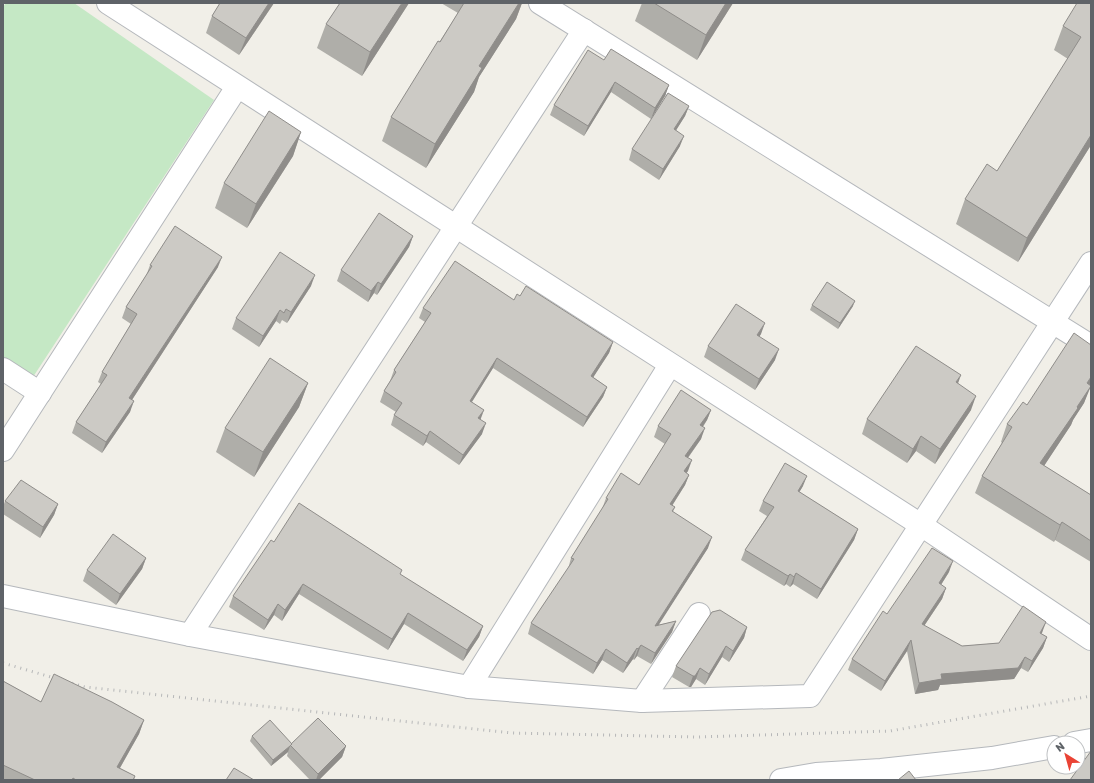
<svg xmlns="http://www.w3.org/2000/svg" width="1094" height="783" font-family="Rubik,sans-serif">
<rect width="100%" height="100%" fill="#f1efe8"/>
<polygon fill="#c5e8c5" points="6,3 74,3 214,100 33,377 3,358 3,7"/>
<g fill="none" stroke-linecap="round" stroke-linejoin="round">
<g stroke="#b5b8bc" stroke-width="24">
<g id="minor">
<polyline points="108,3 921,525 1091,639"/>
<polyline points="540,3 1091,346"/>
<polyline points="3,369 40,393"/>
<polyline points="3,450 237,87"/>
<polyline points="3,596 190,635 469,687 642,701 810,696 1091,263"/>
<polyline points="190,635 584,30"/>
<polyline points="469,687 670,365"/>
<polyline points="642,701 699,614"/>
<polyline points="1074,743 1091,740"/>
<polyline points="781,780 816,774 881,770 992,758 1054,747"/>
</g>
</g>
<use href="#minor" stroke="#fff" stroke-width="22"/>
<polyline stroke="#b6b7b8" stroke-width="3" stroke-dasharray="1 5" stroke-linecap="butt" points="3,663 85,687 512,733 697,737 890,731 1091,696"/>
</g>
<g fill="#afaea9">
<polygon points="220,3 274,3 239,55 206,33 212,16"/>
<polygon points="409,3 362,76 317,48 326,24"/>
<polygon points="441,3 522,3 516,19 479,77 474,92 426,168 382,141 391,117 458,13"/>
<polygon points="642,3 733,3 697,60 635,21"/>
<polygon points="1091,3 1091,145 1018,262 956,224 965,199 997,171 1068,59 1054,50 1063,26"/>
<polygon points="604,60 669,85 665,96 651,119 611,92 584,136 550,115 554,105"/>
<polygon points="689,106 685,116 676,130 680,146 659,180 629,160 632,149"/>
<polygon points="301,132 293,156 247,228 215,208 224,183"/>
<polygon points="413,236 409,247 377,295 374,293 368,302 337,281 341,270"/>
<polygon points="150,265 218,267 132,400 130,412 102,453 72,433 76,422 101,384 98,382 102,372 131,324 122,318 126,307 146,276"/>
<polygon points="311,286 287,323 282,320 280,324 276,321 259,347 232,329 236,318"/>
<polygon points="520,296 613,342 609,353 593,377 607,387 603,397 583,427 493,368 472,402 480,419 482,434 459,465 426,442 423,446 391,425 394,415 396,412 380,402 384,391 390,381 394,370 425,322 419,318 423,308 514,300"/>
<polygon points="812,305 853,306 838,329 810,310"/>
<polygon points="761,334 759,337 775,360 755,390 704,357 708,346"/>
<polygon points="308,383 299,407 254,477 216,452 225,428"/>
<polygon points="958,383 971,410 935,464 916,451 907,463 862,434 867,419"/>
<polygon points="1090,386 1084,403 1073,420 1071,425 1044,466 1091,495 1091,562 1055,540 1054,542 975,493 982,476 1002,443 1001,442 1007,424 1027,405"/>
<polygon points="711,410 707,420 703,427 701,439 688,458 688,471 686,473 689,475 685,485 672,506 675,507 673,512 708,548 658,625 676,621 672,632 651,664 637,656 634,660 633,659 623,673 602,660 593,674 528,634 531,623 568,569 571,558 602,509 606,498 639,485 665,444 654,437 658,426"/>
<polygon points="803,486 799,492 858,529 854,540 817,599 793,584 790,587 786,584 784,586 741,560 745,550 767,516 759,511 763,501"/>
<polygon points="5,501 58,504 54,515 40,538 3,514 3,507"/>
<polygon points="274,542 401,575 483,626 479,637 463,661 404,624 388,650 299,594 282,621 274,615 264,630 229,607 233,596"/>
<polygon points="146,558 142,569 116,605 83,581 87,570"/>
<polygon points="949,572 941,585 946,588 942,599 924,626 962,646 999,643 1042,634 1047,637 1043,648 1028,672 1021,668 1014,679 940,685 938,690 915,694 907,651 881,691 848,670 852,659 887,614"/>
<polygon points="747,627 744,638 729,662 722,657 705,685 696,679 691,687 689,687 672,677 676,666"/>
<polygon points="3,681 41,702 144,720 139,734 120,768 135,776 134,780 3,780"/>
<polygon points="252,736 292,744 346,746 342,757 319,780 310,780 287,756 288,752 271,766 250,741"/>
</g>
<g fill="#8f8d8a">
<polygon points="269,3 274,3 239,55 246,38"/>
<polygon points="402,3 409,3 362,76 370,52"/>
<polygon points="519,3 522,3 516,19 479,77 474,92 426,168 435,144 479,66"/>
<polygon points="726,3 733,3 697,60 706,35"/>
<polygon points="615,82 611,92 584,136 588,126"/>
<polygon points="669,85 665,96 651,119 655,108"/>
<polygon points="689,106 685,116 670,140 674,129"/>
<polygon points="301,132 293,156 247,228 256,204"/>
<polygon points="1091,135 1091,145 1018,262 1027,238"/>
<polygon points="684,136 680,146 659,180 663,169"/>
<polygon points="413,236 409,247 377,295 381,284"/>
<polygon points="222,257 218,267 126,409 129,398"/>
<polygon points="315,275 311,286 287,323 291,312"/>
<polygon points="378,282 374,293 368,302 371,291"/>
<polygon points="855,301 853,306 838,329 840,323"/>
<polygon points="280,310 276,321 259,347 263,336"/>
<polygon points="765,323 761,334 753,346 757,335"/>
<polygon points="613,342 609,353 587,387 591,376"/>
<polygon points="779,349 775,360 755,390 759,379"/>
<polygon points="497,358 493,368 466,411 470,401"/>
<polygon points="961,375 956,389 956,382"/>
<polygon points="1091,377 1091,385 1081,401 1087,383"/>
<polygon points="308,383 299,407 254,477 263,452"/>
<polygon points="1091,386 1084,403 1073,420 1071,425 1034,481 1040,463"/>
<polygon points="607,387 603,397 583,427 587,417"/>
<polygon points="976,396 971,410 935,464 940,449"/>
<polygon points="134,401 130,412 102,453 106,442"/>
<polygon points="484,410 480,421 478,418"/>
<polygon points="711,410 707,420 696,436 700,425"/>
<polygon points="486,423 482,434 459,465 463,455"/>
<polygon points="705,428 701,439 681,467 685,456"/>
<polygon points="430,431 426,442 423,446 427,436"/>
<polygon points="921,436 916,451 907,463 913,449"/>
<polygon points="692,460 688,471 680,482 684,471"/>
<polygon points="689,475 685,485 666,515 670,504"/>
<polygon points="807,476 803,486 794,501 798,491"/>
<polygon points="58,504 54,515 40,538 43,527"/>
<polygon points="1062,522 1055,540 1054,542 1060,525"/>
<polygon points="858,529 854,540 817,599 821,589"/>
<polygon points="712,537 708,548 651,637 655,626"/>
<polygon points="146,558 142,569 116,605 120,594"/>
<polygon points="953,561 949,572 935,594 939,583"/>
<polygon points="796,573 793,584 790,587 794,577"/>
<polygon points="790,574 786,584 784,586 788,576"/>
<polygon points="303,584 299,594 282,621 285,610"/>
<polygon points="946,588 942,599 918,635 922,624"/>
<polygon points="278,604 274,615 264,630 268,620"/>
<polygon points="408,613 404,624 388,650 392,639"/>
<polygon points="676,621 672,632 651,664 655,653"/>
<polygon points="1046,622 1042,633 1036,643 1040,633"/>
<polygon points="483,626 479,637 463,661 467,650"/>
<polygon points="747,627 744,638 729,662 733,651"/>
<polygon points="1047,637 1043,648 1028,672 1032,661"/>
<polygon points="911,640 907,651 881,691 885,681"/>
<polygon points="641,645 637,656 634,660 638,649"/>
<polygon points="726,646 722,657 705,685 709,674"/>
<polygon points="637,648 633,659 623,673 627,663"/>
<polygon points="606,649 602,660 593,674 597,663"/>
<polygon points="1025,657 1021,668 1014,679 940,685 938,690 915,694 919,683 941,674"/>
<polygon points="700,668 696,679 691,687 689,687 693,676"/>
<polygon points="144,720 139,734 113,780 117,767"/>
<polygon points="290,746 288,752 271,766 273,760"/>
<polygon points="346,746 342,757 319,780 316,780 318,774"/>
</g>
<g fill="#cccac5" stroke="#8f8d8a">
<polygon points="220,3 269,3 246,38 212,16"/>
<polygon points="340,3 402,3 370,52 326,24"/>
<polygon points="464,3 519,3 479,66 482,68 435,144 391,117 438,41 440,42"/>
<polygon points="654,3 726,3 706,35"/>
<polygon points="1077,3 1091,3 1091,135 1027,238 965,199 987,164 997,171 1081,37 1063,26"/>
<polygon points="611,49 669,85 655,108 615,82 588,126 554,105 588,50 604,60"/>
<polygon points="668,93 689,106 674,129 684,136 663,169 632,149"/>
<polygon points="269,111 301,132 256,204 224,183"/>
<polygon points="379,213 413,236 381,284 378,282 371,291 341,270"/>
<polygon points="175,226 222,257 129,398 134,401 106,442 76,422 107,375 102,372 137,314 126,307 152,266 150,265"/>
<polygon points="280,252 315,275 291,312 286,309 284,313 280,310 263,336 236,318"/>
<polygon points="455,261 514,300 517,294 520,296 526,286 613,342 591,376 607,387 587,417 497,358 470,401 484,410 478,418 486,423 463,455 430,431 427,436 394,415 402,403 384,391 396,372 394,370 431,313 423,308"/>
<polygon points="827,282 855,301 840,323 812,305"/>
<polygon points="736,304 765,323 757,335 779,349 759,379 708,346"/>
<polygon points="1074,333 1091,345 1091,377 1087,383 1091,386 1077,407 1078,408 1040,463 1091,495 1091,541 1062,522 1060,525 982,476 1012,427 1007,424 1023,402 1027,405"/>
<polygon points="916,346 961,375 956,382 976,396 940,449 921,436 913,449 867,419"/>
<polygon points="270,358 308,383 263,452 225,428"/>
<polygon points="681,390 711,410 700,425 705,428 685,456 692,460 684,471 689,475 670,504 675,507 672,511 712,537 655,626 676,621 655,653 641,645 638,649 637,648 627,663 606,649 597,663 531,623 574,559 571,558 608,499 606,498 621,473 639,485 671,434 658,426"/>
<polygon points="785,463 807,476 798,491 858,529 821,589 796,573 794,577 790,574 788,576 745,550 774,507 763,501"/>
<polygon points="21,480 58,504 43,527 5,501"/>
<polygon points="299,503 402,570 400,574 483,626 467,650 408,613 392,639 303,584 285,610 278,604 268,620 233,596 271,540 274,542"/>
<polygon points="113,534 146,558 120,594 87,570"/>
<polygon points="932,548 953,561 939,583 946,588 922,624 962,646 999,643 1023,606 1046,622 1040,633 1047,637 1032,661 1025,657 1018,668 941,674 942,679 919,683 911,640 885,681 852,659 883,611 887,614"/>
<polygon points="720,610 747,627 733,651 726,646 709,674 700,668 695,676 693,676 676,666 712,612"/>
<polygon points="54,674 112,702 144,720 117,767 135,776 133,780 76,780 73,778 72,780 35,780 3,765 3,681 41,702"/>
<polygon points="318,718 346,746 318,774 290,745"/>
<polygon points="270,720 292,744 290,746 273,760 252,736"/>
<polygon points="1091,751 1091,780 1070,780"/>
<polygon points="234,768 254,780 226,780"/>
<polygon points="909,771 916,780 898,780"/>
</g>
<rect width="1094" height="783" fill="none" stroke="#5f6368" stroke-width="8"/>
<g transform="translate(1066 755) rotate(323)"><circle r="19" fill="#ffffff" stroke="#bfc1c3"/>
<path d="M0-3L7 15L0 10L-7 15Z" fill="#ea4335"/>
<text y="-6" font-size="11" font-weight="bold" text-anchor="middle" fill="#5f6368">N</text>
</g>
</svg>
